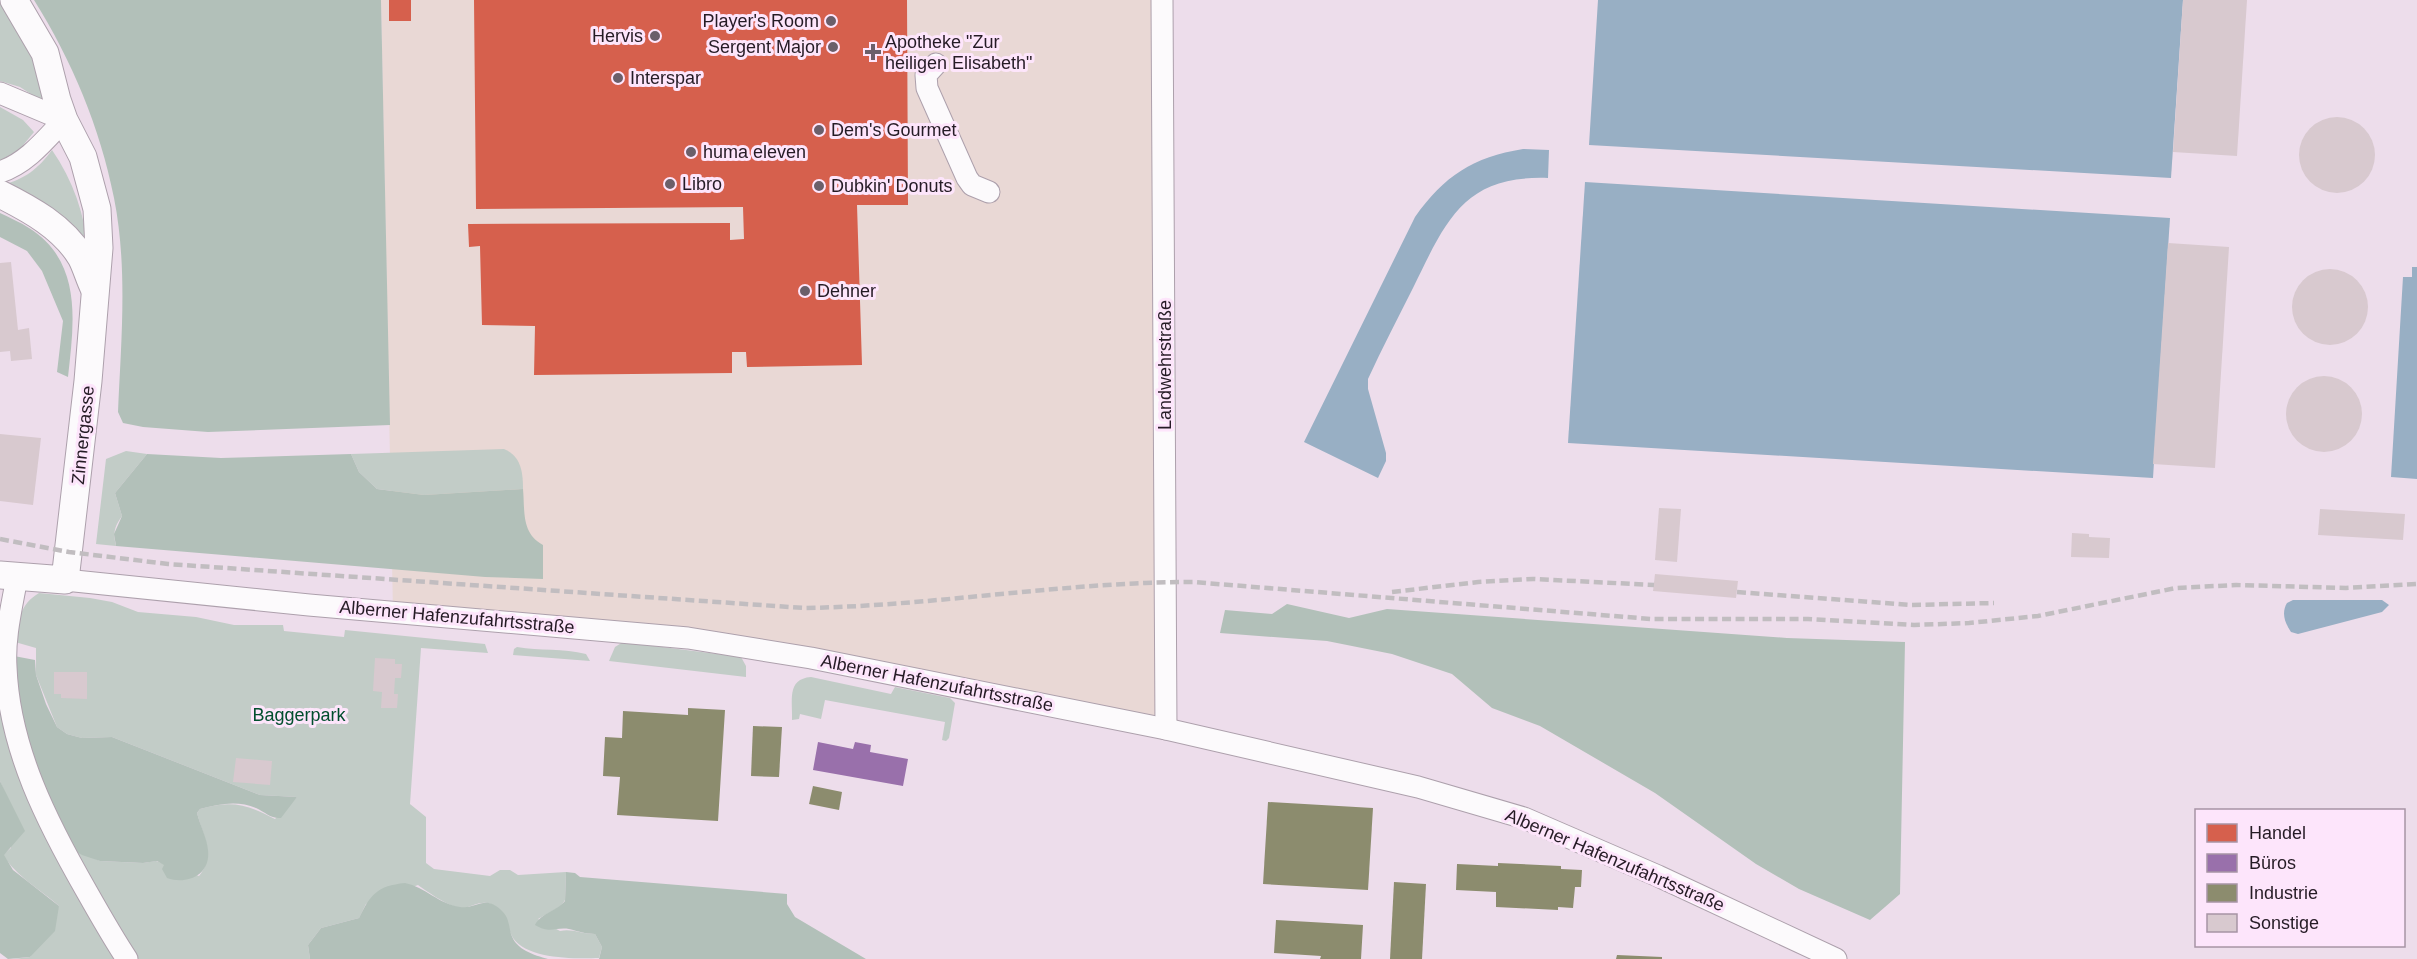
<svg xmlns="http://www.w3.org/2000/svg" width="2417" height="959" font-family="Helvetica,sans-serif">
<rect width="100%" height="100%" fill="#edddeb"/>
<polygon fill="#e9d8d5" points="381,0 1162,0 1166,729 811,658 393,612"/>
<g fill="#c2ccc7">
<polygon points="0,0 39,66 43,83 43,102 20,87 0,81"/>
<polygon points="0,107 23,120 34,132 20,149 0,161"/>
<path d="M 52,150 C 73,180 85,215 88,251 C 62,211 46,202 2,185 C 25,179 38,169 52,150 Z"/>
<path d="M 504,449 C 521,456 523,472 523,489 L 424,495 L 377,489 L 359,472 L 351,454 Z"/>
<path d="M 126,451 L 147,454 L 115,493 L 122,516 C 114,527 113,533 116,546 L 96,544 L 106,459 Z"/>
<path d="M 39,593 L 90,598 L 112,602 L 138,612 L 196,617 L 234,625 L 283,625 L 284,631 L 344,637 L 345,630 L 485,644 L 488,653 L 421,648 L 410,804 L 426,817 L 426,863 L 434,869 L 490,876 L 500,870 L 510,870 L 518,875 L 566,872 L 565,900 L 561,906 L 538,919 L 560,931 C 571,928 583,934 595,934 L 602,947 L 599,958 C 574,959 527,959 513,938 C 506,925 507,911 491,904 C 482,900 473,906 464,908 C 451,909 428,892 418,885 L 366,904 L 359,918 L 321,928 L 308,945 L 310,959 L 133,959 L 69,847 L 100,861 L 143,863 L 156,861 L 199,876 C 216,855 203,836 197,813 L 200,809 C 231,800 247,804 275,819 L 297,797 L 260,795 L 112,737 L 82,738 L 67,734 L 57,727 L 36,675 L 36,648 L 15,642 C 18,621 20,604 39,593 Z"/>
<polygon points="623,642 741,657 746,666 746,677 609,661 615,647"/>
<path d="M 517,647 C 540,651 563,648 586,654 L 590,661 L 513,655 L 514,649 Z"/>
<path d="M 811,677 L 891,694 L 895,687 L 950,698 L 955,703 L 949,738 L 946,741 L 942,740 L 945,722 L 825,700 L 821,719 L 800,714 L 799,719 L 792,720 C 793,701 786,679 811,677 Z"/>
<path d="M 0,688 L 118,959 L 13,959 L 30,957 L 59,906 C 40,889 17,877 3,855 L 11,848 L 9,802 L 0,781 Z"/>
</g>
<g fill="#b2c0b9">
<path d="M 34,0 L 381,0 L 390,425 L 208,432 L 143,427 L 123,423 L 118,412 C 121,342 128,268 114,198 C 100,127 72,61 34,0 Z"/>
<path d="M 0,213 C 10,218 20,222 29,228 C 83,262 74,323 68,377 L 57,372 L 63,321 L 42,271 L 27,251 L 0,237 Z"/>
<path d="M 147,454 L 221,458 L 351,454 L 359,472 L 377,489 L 424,495 L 523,489 C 525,511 521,533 543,545 L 543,579 L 485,577 L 116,546 L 114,534 L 122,516 L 115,493 Z"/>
<polygon points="1287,604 1349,618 1387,609 1787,638 1905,642 1900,894 1870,920 1799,889 1756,864 1655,793 1540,726 1492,708 1452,674 1392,654 1327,641 1220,633 1225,610 1272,614"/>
<path d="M 14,656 L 35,660 L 36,675 L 46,704 L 57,727 L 67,734 L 82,738 L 112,737 L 260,795 L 297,797 L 281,818 C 271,819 265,812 256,808 C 238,800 218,804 200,809 L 197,813 C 200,825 207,838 208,850 C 211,875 187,885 167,878 L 162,869 L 164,865 L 157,861 L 143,863 L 100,861 L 82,855 L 69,847 L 48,805 L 22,722 Z"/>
<polygon points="0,781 25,831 4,855 13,870 59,906 55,931 30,957 8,959 0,953"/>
<path d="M 566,872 L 575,873 L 580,877 L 787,894 L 787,904 L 795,917 L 866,959 L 599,959 L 602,947 L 595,934 C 585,934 578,931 569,929 C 555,927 550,934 535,925 C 541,913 557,911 565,901 Z"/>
<path d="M 405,883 C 425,887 439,904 460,907 C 476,910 485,893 503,912 C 509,918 509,927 511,934 C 516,950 534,955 548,959 L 310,959 L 308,945 L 321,928 L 359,918 C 371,894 377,886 405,883 Z"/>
</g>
<g fill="#98afc4">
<polygon points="1598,0 2183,0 2171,178 1589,145"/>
<path d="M 1523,149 L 1549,150 L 1548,178 C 1463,175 1446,221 1413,288 C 1398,318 1382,348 1368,379 L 1368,389 L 1386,453 L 1386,461 L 1378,478 L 1304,442 L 1415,217 C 1444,176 1473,157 1523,149 Z"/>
<polygon points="1585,182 2170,218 2153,478 1568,443"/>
<polygon points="2412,267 2417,267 2417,479 2391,477 2403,277 2412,277"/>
<path d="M 2293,600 L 2382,600 L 2389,605 L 2382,612 L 2298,634 L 2291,632 C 2285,623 2281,613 2287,603 Z"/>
</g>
<g fill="#d6604d">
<rect x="389" y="0" width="22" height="21"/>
<polygon points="474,0 907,0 908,205 857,205 862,365 747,367 746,352 732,352 732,373 534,375 535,326 482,325 480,246 469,247 468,224 730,223 730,240 744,239 743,207 476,209"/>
</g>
<polygon fill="#9970ab" points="818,742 853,749 855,742 871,745 870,752 908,759 903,786 813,770"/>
<g fill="#8c8c6e">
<polygon points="688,708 725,710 718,821 617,815 620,777 603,776 605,737 622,738 623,711 688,715"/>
<polygon points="753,726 782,727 779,777 751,776"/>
<polygon points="813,786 842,792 839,810 809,804"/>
<polygon points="1268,802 1373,808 1368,890 1263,884"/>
<polygon points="1498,863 1561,866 1561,869 1582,870 1581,887 1575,887 1573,908 1558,907 1558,910 1496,907 1496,892 1456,890 1457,864 1498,866"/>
<polygon points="1394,882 1426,884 1422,959 1390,959"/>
<polygon points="1276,920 1363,925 1361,959 1320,959 1321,956 1274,953"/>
<polygon points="1617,955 1662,957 1662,959 1616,959"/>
</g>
<g fill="#d8c9cf">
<polygon points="2183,0 2247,0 2237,156 2173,152"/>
<circle cx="2337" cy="155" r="38"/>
<polygon points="2168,243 2229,247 2215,468 2153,464"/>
<polygon points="11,262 18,330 29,328 32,359 11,361 10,351 0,352 0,263"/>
<circle cx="2330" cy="307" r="38"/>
<circle cx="2324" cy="414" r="38"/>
<polygon points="0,434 41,438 33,505 0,501"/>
<polygon points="1659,508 1681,509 1677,562 1655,560"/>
<polygon points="2320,509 2405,514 2403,540 2318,535"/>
<polygon points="2072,533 2089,534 2089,537 2110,538 2109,558 2071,557"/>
<polygon points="1655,574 1738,581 1736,598 1653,591"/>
<polygon points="375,658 395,659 395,664 402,664 401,678 395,678 394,694 398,694 397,708 381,708 382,692 373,691"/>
<polygon points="54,672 87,672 87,699 61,698 61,694 54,694"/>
<polygon points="236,758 272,761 270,785 233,782"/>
</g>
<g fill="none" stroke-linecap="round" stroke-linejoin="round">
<g stroke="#ada0ac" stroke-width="23">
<g id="minor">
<polyline points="1162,0 1166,729"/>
<polyline points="936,64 926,75 927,88 967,178 972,185 989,192"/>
<path d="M 0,93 L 64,120 C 45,140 27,163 0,172"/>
<path d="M 17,577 C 12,606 4,637 6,667 C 9,749 48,824 87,892 C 100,915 113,938 127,959"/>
<polyline points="65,580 309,605 688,638 811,658 1166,729 1418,787 1524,818 1658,876 1836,959"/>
</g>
</g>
<g stroke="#ada0ac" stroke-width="29">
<g id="major">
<path d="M 0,194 C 30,209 63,227 81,257 C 86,266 89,278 94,288"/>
<polyline points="0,575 65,580 88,381 99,248 97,209 83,157 64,120 57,100 45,53 14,0"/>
</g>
</g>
<use href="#minor" stroke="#fcfafc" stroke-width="21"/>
<use href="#major" stroke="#fcfafc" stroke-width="27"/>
<g stroke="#c1bdc0" stroke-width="4.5" stroke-dasharray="9 4.5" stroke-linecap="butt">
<path d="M 0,539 L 69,552 L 168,564 L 804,608 C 934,606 1063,582 1193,582 L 1651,619 L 1808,619 L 1914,625 L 1969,623 L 2038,616 L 2176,588 L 2236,585 L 2346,588 L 2417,584"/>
<polyline points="1392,592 1478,582 1533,579 1654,585"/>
<polyline points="1737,592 1911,605 1994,603"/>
</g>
</g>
<g fill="#6b5f6a" stroke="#fde5fb" stroke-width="2">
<circle cx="831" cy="21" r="6"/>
<circle cx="655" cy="36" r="6"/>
<circle cx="833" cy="47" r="6"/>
<path d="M870 43h6v6h6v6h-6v6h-6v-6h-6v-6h6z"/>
<circle cx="618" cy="78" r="6"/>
<circle cx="819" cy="130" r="6"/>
<circle cx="691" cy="152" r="6"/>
<circle cx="670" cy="184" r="6"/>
<circle cx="819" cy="186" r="6"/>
<circle cx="805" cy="291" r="6"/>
</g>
<g text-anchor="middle" stroke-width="6" stroke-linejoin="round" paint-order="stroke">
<g font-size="18" fill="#251b25" stroke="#fde5fb" text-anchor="start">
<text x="819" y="27" text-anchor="end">Player's Room</text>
<text x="643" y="42" text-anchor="end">Hervis</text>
<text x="885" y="48">Apotheke "Zur<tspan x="885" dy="21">heiligen Elisabeth"</tspan></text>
<text x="821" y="53" text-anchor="end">Sergent Major</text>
<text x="630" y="84">Interspar</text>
<text x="831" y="136">Dem's Gourmet</text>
<text x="703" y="158">huma eleven</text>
<text x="682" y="190">Libro</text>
<text x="831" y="192">Dubkin' Donuts</text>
<text x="817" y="297">Dehner</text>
</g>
<g font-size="18" fill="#251b25" stroke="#fde5fb">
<text transform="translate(1165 365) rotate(-90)" y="6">Landwehrstraße</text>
<text transform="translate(83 435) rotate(-84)" y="6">Zinnergasse</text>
<text transform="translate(457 617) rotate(5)" y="6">Alberner Hafenzufahrtsstraße</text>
<text transform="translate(937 683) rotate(11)" y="6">Alberner Hafenzufahrtsstraße</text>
<text transform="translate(1615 860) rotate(23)" y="6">Alberner Hafenzufahrtsstraße</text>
</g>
<g font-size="18" fill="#014e2d" stroke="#fde5fb">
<text x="299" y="721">Baggerpark</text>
</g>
</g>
<rect x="2195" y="809" width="210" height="138" fill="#fde5fb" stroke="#a794a5" stroke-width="1.5"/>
<rect x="2207" y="824" width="30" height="18" fill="#d6604d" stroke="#a794a5" stroke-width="1.5"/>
<text x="2249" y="839" font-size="18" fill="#251b25">Handel</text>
<rect x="2207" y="854" width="30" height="18" fill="#9970ab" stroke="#a794a5" stroke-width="1.5"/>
<text x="2249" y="869" font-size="18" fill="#251b25">Büros</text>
<rect x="2207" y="884" width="30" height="18" fill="#8c8c6e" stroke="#a794a5" stroke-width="1.5"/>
<text x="2249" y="899" font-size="18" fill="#251b25">Industrie</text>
<rect x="2207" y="914" width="30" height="18" fill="#d8c9cf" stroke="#a794a5" stroke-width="1.5"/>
<text x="2249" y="929" font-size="18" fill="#251b25">Sonstige</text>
</svg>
